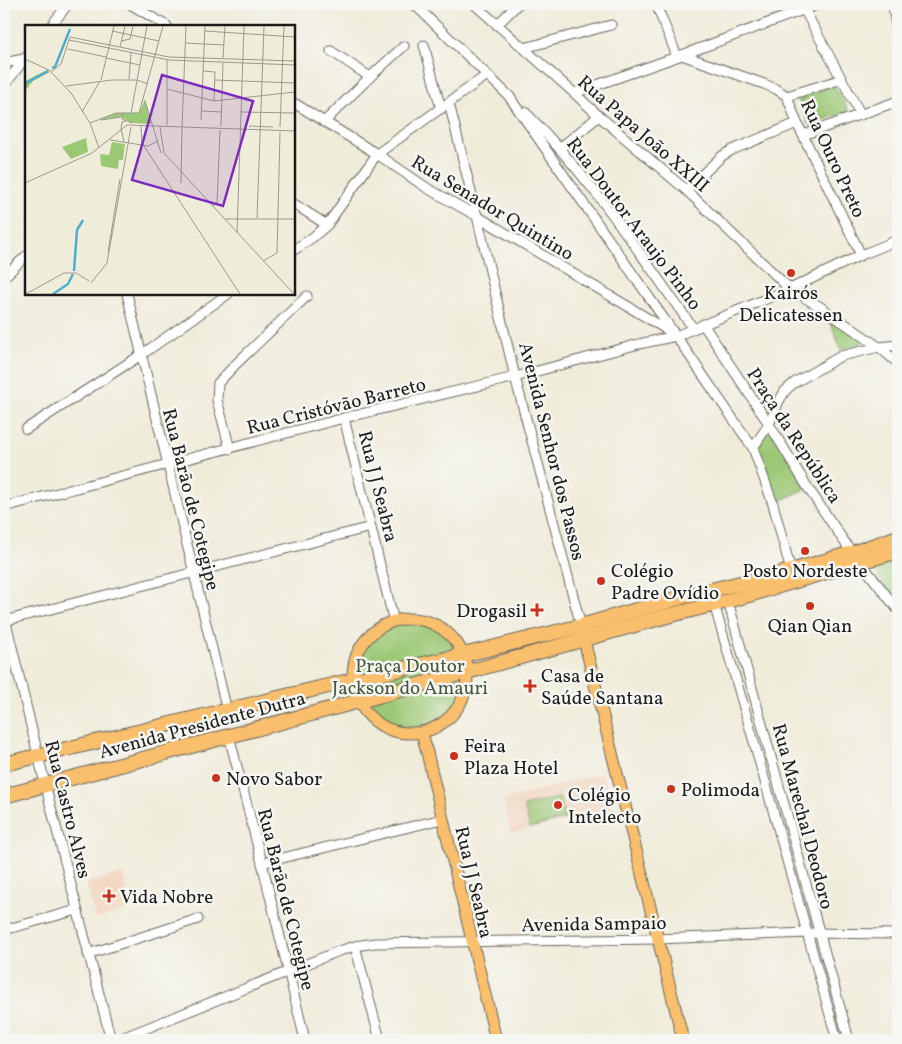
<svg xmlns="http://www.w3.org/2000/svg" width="902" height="1044" font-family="Vollkorn,serif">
<rect width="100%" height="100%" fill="#f6f6f2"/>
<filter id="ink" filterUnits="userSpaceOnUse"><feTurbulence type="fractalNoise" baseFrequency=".02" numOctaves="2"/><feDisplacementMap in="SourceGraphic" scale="10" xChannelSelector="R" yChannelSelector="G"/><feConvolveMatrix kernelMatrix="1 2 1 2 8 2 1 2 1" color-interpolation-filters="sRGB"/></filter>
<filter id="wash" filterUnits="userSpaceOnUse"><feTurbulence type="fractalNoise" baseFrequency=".0096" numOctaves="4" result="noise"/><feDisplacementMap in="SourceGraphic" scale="20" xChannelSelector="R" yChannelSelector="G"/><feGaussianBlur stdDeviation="1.12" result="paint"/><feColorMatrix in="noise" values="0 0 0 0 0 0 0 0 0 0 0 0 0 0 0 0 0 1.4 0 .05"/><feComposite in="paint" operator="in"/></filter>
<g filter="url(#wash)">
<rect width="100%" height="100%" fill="#f0ecda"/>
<g fill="#f2d4be">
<polygon points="603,773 612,810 511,833 503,800"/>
<polygon points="122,873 132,909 96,919 86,883"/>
</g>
<g fill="#9bc875" stroke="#5c7248">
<polygon points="834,85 849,111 809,125 798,99"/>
<polygon points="829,318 867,341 841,350"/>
<polygon points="769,424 808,488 773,504 753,448"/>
<polygon points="898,556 898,605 870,565"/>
<circle cx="410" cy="676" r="57"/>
<polygon points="559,797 565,819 530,828 524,806"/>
</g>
</g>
<g filter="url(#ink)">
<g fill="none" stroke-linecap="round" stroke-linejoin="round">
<g stroke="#66655e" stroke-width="11">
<g id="minor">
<polyline points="130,4 167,26"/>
<polyline points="414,4 512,99"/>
<polyline points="474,4 574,93 599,116 686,190 790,289 819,306 879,347 898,363"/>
<polyline points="656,4 677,56"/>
<polyline points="893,4 898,42"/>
<polyline points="804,9 861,115"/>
<polyline points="497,25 518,4"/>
<polyline points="51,26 68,4"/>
<polyline points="424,45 441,109"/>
<polyline points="524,48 611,25"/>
<polyline points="331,51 370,77"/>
<polyline points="682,55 764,84 776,89 787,96 797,123 861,255"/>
<polyline points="4,63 24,59"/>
<polyline points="4,86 26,57"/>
<polyline points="574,93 682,55 819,4"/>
<polyline points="508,95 676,336 753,448 773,504 791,571"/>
<polyline points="787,96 842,79"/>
<polyline points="294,103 377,154 427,188 477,216 674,334"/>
<polyline points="449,103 477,216 515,377 581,626"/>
<path d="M 525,112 C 590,176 640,254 693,328"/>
<polyline points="324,122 370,77 404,46"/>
<polyline points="803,135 898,101"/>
<polyline points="560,148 599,116"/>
<polyline points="686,190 722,156 732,150 797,123"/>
<polyline points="294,204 327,225"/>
<polyline points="294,250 313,237 327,225 377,154 487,75"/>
<polyline points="4,277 26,256"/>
<polyline points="127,294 227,711"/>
<polyline points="703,324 769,424 808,488 852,553 861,563 898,610"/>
<polyline points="344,418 394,622"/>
<polyline points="26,429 141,355 228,294"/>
<polyline points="753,448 769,424 779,401 785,391 794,383 841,356 879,347 898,345"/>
<polyline points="230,449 217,400 218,383 236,364 307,296"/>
<polyline points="4,507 344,418 515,377 639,344 676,336 790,289 861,255 898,240"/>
<polyline points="728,601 849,1040"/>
<polyline points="714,604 754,742 837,1040"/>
<polyline points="4,614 45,784 111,1040"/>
<polyline points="4,621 371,527"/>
<polyline points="229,736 262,863 305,1040"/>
<polyline points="262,863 442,819"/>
<polyline points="4,930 77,910"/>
<polyline points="355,946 380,1040"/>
<polyline points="88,954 198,919"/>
<polyline points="117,1040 339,951 355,946 375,943 657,939 808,933 898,934"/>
</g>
</g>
<g stroke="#66655e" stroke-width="13">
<g id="major">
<circle cx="410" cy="676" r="57"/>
<polyline points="582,632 683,1040"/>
<polyline points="422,732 496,1040"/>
</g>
</g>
<g stroke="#66655e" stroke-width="16">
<g id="highway">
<polyline points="4,764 353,680 463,655 581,626 682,597 791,571 852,553 898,537"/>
<polyline points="4,796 229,736 467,672 667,616 728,601 898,551"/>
</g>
</g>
<use href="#minor" stroke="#fff" stroke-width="9"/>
<use href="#major" stroke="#f9bf6d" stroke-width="11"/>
<use href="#highway" stroke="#f9bf6d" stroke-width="14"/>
</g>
</g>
<g fill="#c8321e" stroke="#f6f6f2" stroke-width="2">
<circle cx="791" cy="273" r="5"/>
<circle cx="805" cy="551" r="5"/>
<circle cx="601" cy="581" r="5"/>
<circle cx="810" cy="606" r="5"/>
<path d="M534.5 602.5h5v5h5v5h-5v5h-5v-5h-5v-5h5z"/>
<path d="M527.5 678.5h5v5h5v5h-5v5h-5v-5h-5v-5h5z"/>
<circle cx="454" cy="756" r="5"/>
<circle cx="216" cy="778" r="5"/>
<circle cx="671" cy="789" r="5"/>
<circle cx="558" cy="805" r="5"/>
<path d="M106.5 888.5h5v5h5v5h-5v5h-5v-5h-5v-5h5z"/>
</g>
<g text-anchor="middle" stroke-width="5" stroke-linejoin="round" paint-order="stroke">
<g font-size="19" fill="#1c1c1c" stroke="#f6f6f2">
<text transform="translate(644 133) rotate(41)" y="7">Rua Papa João XXIII</text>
<text transform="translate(834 158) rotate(65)" y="7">Rua Ouro Preto</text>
<text transform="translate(493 207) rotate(31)" y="7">Rua Senador Quintino</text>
<text transform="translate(635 223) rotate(53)" y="7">Rua Doutor Araujo Pinho</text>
<text transform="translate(336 405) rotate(-14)" y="7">Rua Cristóvão Barreto</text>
<text transform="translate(795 435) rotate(57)" y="7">Praça da República</text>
<text transform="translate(553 451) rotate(76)" y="7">Avenida Senhor dos Passos</text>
<text transform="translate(379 486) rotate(76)" y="7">Rua J J Seabra</text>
<text transform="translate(192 499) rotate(76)" y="7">Rua Barão de Cotegipe</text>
<text transform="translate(202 724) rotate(-15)" y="7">Avenida Presidente Dutra</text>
<text transform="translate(69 809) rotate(76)" y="7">Rua Castro Alves</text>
<text transform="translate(804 816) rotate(75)" y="7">Rua Marechal Deodoro</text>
<text transform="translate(475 882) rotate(77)" y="7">Rua J J Seabra</text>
<text transform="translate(287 899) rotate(76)" y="7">Rua Barão de Cotegipe</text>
<text transform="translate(594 923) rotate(-1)" y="7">Avenida Sampaio</text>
</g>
<g font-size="19" fill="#1c1c1c" stroke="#f6f6f2" text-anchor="start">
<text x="791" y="299" text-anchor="middle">Kairós<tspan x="791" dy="22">Delicatessen</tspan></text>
<text x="611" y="577">Colégio<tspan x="611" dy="22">Padre Ovídio</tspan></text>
<text x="805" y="577" text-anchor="middle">Posto Nordeste</text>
<text x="527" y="617" text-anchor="end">Drogasil</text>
<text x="810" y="632" text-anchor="middle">Qian Qian</text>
<text x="541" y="682">Casa de<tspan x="541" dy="22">Saúde Santana</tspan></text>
<text x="464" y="752">Feira<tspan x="464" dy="22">Plaza Hotel</tspan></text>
<text x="226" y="785">Novo Sabor</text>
<text x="681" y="796">Polimoda</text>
<text x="568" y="801">Colégio<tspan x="568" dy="22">Intelecto</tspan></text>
<text x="120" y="903">Vida Nobre</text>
</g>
<g font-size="19" fill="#48583b" stroke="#f6f6f2">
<text x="410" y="672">Praça Doutor<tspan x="410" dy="22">Jackson do Amauri</tspan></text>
</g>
</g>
<g transform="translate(25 25)">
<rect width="270" height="270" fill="#f0ecda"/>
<path d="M 22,45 L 25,47 L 8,56 L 0,66 L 0,56 ZM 120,74 L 126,99 L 107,98 L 96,92 L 73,95 L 91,88 L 114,88 ZM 61,113 L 63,127 L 46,134 L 37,122 ZM 87,117 L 100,119 L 98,135 L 94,135 L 93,144 L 76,141 L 75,129 L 84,130 Z" fill="#9bc875"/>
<path fill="none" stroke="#4faece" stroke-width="2.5" d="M 27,43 L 30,42 L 45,4M 0,62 L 1,58 L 23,46M 49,246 L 52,205 L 58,195M 28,269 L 43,259 L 48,249"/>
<path fill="none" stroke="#9b998e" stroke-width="1" d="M 87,6 L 134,16M 180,6 L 270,12M 44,15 L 144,35 L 270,40M 96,16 L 105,14 L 108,1M 161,18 L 199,20M 95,22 L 100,1M 43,24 L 81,32M 81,33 L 115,40M 198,33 L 200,1M 0,34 L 26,46M 178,46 L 190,47 L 189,76M 104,54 L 106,28M 76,55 L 89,1M 190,55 L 270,58M 41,61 L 87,55 L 112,55 L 123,59M 142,64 L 189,76 L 270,67M 120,76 L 136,128M 177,86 L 196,87M 57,87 L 75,56M 216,87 L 270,88M 98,88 L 97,94 L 107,98M 106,88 L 122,1M 76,95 L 96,92M 176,95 L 180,1M 65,98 L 91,88 L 114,88 L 138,1M 142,100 L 142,35M 116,101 L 117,118 L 215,269M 196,101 L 198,38M 224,101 L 248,102M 135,102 L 139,128 L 269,269M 157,102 L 161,1M 255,102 L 259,1M 85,115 L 123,121 L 133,116M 99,117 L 96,104 L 97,97 L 101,96M 74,123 L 65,98 L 46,68 L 26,47 L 36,39 L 45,12 L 144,32 L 270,36M 0,158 L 67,128 L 102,100 L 270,106M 156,158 L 157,103M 188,181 L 192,178 L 195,105M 232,193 L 239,1M 200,194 L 270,194M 212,207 L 219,1M 83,227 L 95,154M 238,236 L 252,228 L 255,107M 66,258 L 82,238 L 106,102M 1,269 L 39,248 L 51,248 L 64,256"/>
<path fill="#7b2cbf" fill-opacity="0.15" stroke="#7b2cbf" stroke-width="2.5" d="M 137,50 L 228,76 L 198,181 L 107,155 Z"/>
<rect width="270" height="270" fill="none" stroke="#1c1c1c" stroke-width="2.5"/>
</g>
<rect width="902" height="1044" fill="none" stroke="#f6f6f2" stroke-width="20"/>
</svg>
